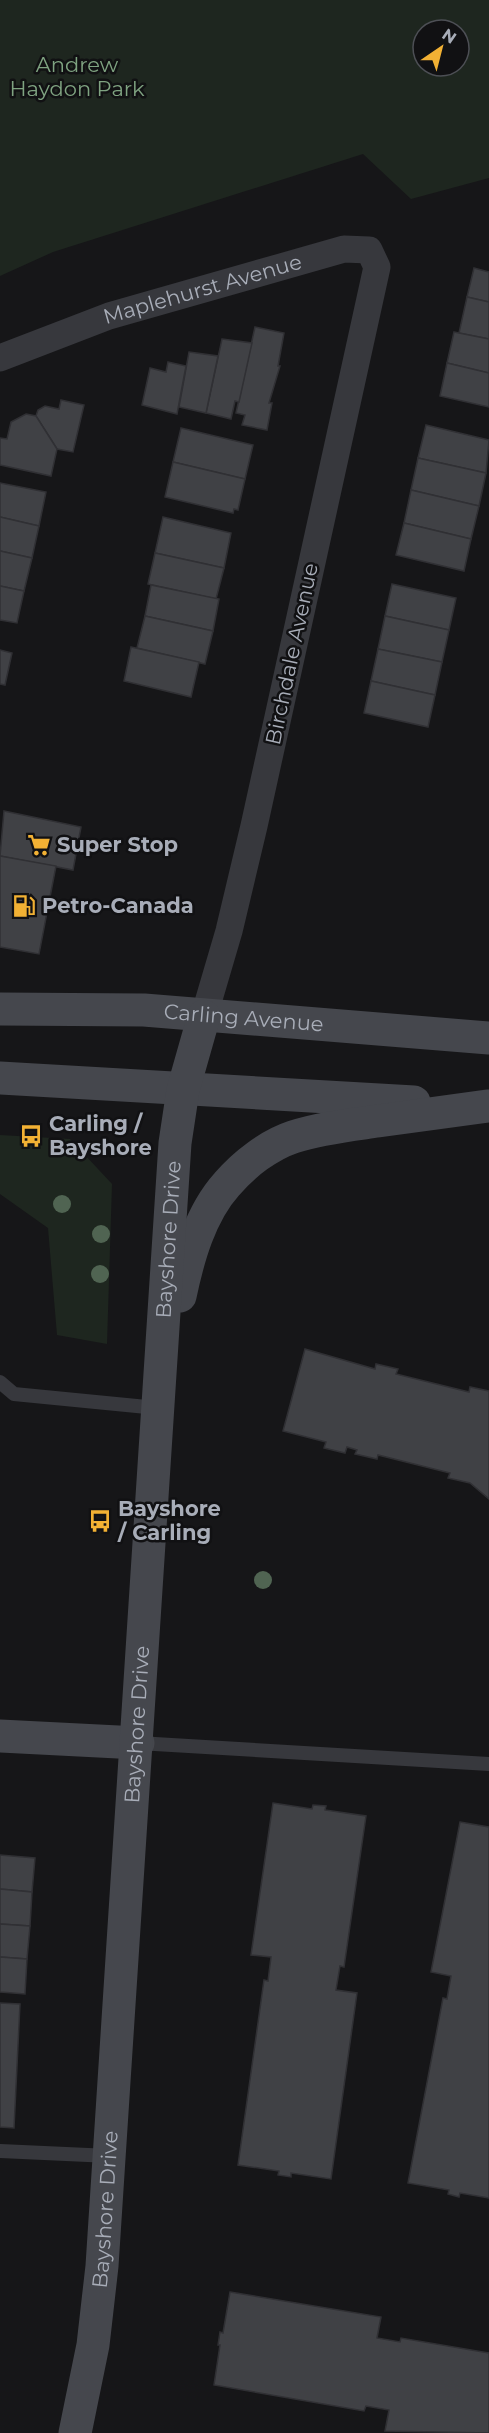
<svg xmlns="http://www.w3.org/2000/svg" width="489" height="2433" font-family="Montserrat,sans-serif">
<rect width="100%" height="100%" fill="#161618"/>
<g fill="#1e261f" fill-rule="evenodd">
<path d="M 0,0 L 489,0 L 489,178 L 411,199 L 363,154 L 53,252 L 0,276 ZM 423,30 L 459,30 L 459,66 L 423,66 Z"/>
<polygon points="0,1135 70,1139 112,1184 107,1344 57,1335 48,1228 0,1194"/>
</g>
<g fill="#404145" stroke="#303034" stroke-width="1.5">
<polygon points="474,268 489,272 489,302 467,297"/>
<polygon points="467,297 489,302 489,339 459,333"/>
<polygon points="255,327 284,333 278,366 280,366 269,403 272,403 267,430 242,425 245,415 236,413"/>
<polygon points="454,332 489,339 489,373 447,363"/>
<polygon points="222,339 252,343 239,402 235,401 231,419 206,413"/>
<polygon points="189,352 218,356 206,413 179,407"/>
<polygon points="168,362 186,366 177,414 142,405 150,368 166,372"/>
<polygon points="447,363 489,373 489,407 440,396"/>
<polygon points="61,400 84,405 73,452 57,449 36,416 38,410 45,406 59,409"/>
<polygon points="26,414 36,416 57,449 51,476 0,465 0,438 7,439 11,422"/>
<polygon points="426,425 489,440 486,473 418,458"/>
<polygon points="181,428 253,445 245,479 173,462"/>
<polygon points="418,458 486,473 479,506 411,490"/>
<polygon points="173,462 245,479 238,510 234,509 233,513 165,497"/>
<polygon points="0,483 46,492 39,526 0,517"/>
<polygon points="411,490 479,506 471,539 404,523"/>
<polygon points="0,517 39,526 32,558 0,551"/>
<polygon points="163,517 231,533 224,568 155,553"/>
<polygon points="404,523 471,539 464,571 396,555"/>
<polygon points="0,551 32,558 24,591 0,586"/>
<polygon points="155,553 224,568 216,599 148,584"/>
<polygon points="392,584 456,598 449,630 385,616"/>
<polygon points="151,585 219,599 213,631 145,616"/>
<polygon points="0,586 24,591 17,623 0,620"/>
<polygon points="145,616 213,631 205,664 137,648"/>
<polygon points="385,616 449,630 442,662 378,649"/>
<polygon points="131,647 199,662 191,697 124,681"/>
<polygon points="378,649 442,662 435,695 371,681"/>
<polygon points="0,650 12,653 5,685 0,684"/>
<polygon points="371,681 435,695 428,727 364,713"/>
<polygon points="4,811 81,827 73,870 0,856"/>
<polygon points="0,856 56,866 39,954 0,947"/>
<polygon points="305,1349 375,1369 376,1364 398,1369 396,1374 469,1392 470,1387 489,1391 489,1499 470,1483 448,1478 450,1473 378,1455 377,1459 355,1454 357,1450 347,1447 345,1453 324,1448 326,1442 283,1431"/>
<polygon points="273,1803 312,1809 313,1805 326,1806 325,1810 366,1816 344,1967 340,1966 336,1990 357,1993 331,2179 291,2173 291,2177 278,2175 279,2171 238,2165 264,1980 268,1981 271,1957 251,1955"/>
<polygon points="460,1822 489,1827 489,2198 460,2193 459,2197 448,2194 449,2190 408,2183 443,1998 447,1999 451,1976 431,1972"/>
<polygon points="0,1855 35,1858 32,1892 0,1889"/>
<polygon points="0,1889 32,1892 30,1926 0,1924"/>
<polygon points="0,1924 30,1926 27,1959 0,1957"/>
<polygon points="0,1957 27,1959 25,1994 0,1992"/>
<polygon points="0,2003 20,2004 14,2128 0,2127"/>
<polygon points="230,2292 381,2317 377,2338 400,2342 401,2338 489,2353 489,2433 385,2431 389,2410 366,2406 364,2411 214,2385 220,2345 218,2345 220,2332 223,2333"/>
</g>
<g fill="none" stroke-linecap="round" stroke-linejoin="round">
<g stroke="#37383d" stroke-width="14">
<polyline points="0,1382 14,1394 157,1408"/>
<polyline points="138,1743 489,1764"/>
<polyline points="0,2151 110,2156"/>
</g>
<path stroke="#37383d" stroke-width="27" id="s1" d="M 0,358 L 109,316 L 344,249 L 369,250 L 377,267 L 254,826 L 229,931 L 204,1016"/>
<g stroke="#45474d" stroke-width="33">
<path id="s2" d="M 0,1009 L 144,1010 L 489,1038"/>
<polyline points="0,1078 414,1102"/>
<path d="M 180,1296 C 188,1258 200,1214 227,1184 C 244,1164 269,1145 293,1137 C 321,1128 350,1125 378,1121 C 415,1116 451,1111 487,1106"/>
<polyline points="0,1736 138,1743"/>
<path id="s3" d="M 75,2433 L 93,2345 L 102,2266 L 175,1143 L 183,1090 L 204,1016"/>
</g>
</g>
<g fill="#506452">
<circle cx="62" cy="1204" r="9"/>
<circle cx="101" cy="1234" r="9"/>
<circle cx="100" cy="1274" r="9"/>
<circle cx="263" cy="1580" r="9"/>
</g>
<defs>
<g id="supermarket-bare" transform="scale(1.8)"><path d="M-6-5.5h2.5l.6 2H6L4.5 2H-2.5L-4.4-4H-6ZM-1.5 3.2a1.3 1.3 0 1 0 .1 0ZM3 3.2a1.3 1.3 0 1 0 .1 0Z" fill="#f2b134" stroke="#111113" stroke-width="2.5" paint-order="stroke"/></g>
<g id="fuel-bare" transform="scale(1.8)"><path d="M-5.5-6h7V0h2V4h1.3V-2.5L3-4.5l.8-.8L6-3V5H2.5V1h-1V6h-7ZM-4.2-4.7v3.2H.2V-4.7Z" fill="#f2b134" stroke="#111113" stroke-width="2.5" paint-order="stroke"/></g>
<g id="bus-bare" transform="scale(1.8)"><path d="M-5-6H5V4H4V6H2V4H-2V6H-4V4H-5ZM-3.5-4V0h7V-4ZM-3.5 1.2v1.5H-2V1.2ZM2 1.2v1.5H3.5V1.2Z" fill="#f2b134" stroke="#111113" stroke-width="2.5" paint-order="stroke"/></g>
</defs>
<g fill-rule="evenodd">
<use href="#supermarket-bare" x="39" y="845"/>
<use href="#fuel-bare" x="24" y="906"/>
<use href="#bus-bare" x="31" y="1136"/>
<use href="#bus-bare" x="100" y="1521"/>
</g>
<g text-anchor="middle" stroke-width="5" stroke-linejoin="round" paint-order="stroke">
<g font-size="21" fill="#7fa381" stroke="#111113">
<text x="77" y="72">Andrew<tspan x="77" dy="24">Haydon Park</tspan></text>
</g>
<g font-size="21" fill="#a8adb8" stroke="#111113">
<text dy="7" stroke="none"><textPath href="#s1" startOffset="214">Maplehurst Avenue</textPath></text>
<text transform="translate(292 654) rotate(-78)" y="7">Birchdale Avenue</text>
<text dy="7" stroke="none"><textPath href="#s2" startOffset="244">Carling Avenue</textPath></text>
<text dy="7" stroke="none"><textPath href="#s3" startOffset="1198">Bayshore Drive</textPath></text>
<text dy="7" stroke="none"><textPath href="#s3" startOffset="712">Bayshore Drive</textPath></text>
<text dy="7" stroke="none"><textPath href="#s3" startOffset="226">Bayshore Drive</textPath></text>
</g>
<g font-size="21" font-weight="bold" fill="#a8adb8" stroke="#111113" text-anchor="start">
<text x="57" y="852">Super Stop</text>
<text x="42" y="913">Petro-Canada</text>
<text x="49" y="1131">Carling /<tspan x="49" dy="24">Bayshore</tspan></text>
<text x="118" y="1516">Bayshore<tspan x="118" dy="24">/ Carling</tspan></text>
</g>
</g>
<g transform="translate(441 48) rotate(35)"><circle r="28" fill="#111113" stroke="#4d4f55" stroke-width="1.5"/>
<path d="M0-4.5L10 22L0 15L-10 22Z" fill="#f2b134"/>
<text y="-9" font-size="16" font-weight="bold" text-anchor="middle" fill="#a8adb8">N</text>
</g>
</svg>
